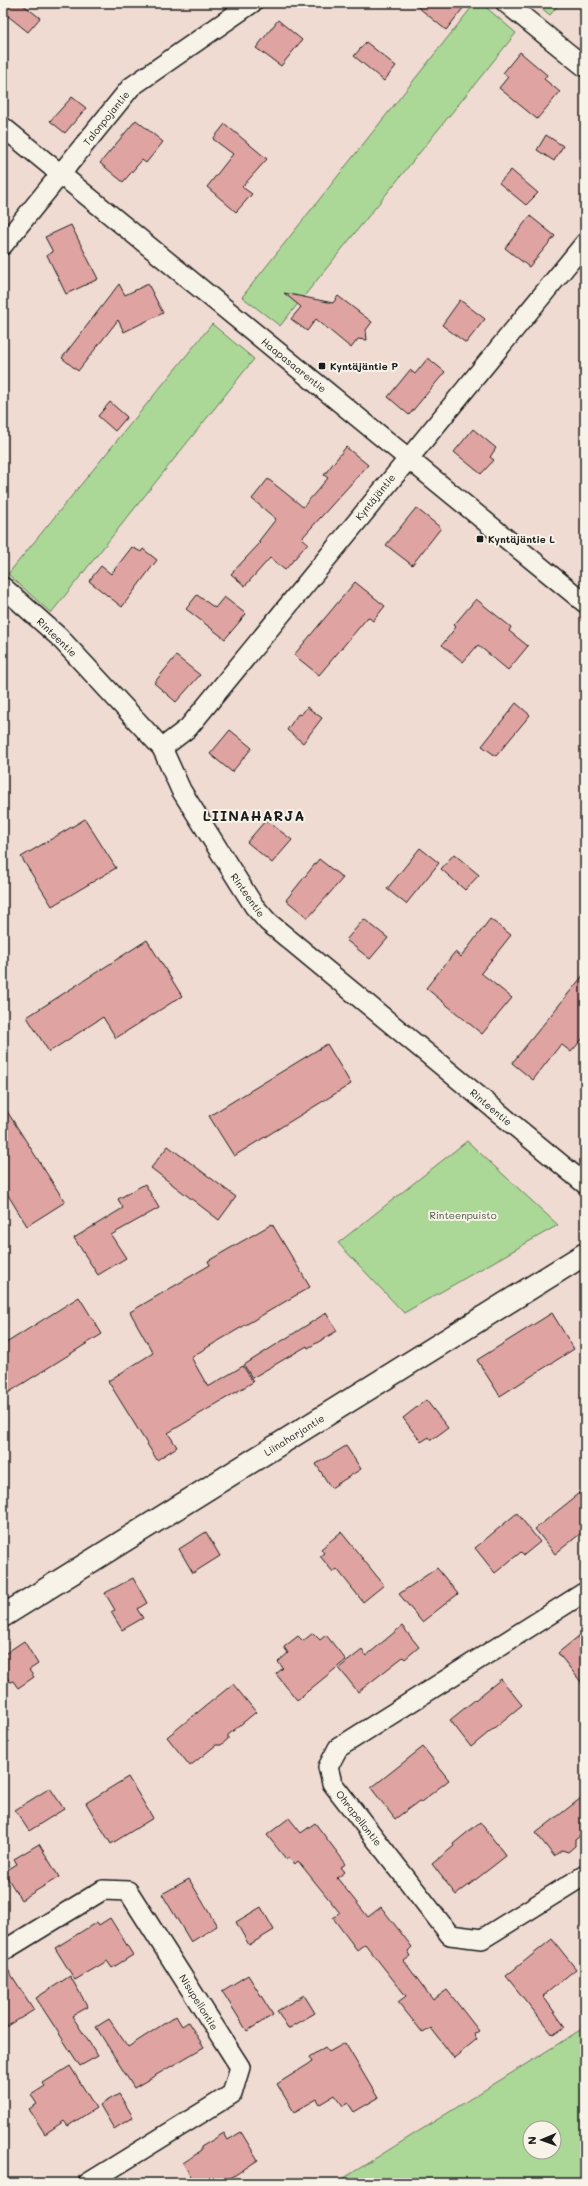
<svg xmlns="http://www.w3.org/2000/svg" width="588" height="2186" font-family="Mali,sans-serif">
<rect width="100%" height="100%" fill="#f0dbd3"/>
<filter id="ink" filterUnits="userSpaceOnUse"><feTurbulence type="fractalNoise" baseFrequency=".025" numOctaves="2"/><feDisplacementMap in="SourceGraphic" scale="8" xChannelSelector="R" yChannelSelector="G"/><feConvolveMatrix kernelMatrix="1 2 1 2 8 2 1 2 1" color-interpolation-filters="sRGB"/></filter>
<g filter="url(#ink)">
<g fill="#abd897" stroke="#647a5a" fill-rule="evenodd">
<polygon points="475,3 481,3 516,33 280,326 242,297"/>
<polygon points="535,3 560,3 550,15"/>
<polygon points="212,324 254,359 51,613 8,574"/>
<polygon points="467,1141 558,1225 404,1313 338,1243"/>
<path d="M 585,2027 L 585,2183 L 336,2183 ZM 530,2128 L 554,2128 L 554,2152 L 530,2152 Z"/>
</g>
<g fill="#dfa4a2" stroke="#1c1c1c">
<polygon points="3,3 21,3 40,18 28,32 3,12"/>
<polygon points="413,3 467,3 446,30"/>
<polygon points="278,20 302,40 281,66 256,48"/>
<polygon points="366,42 396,66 384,81 354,56"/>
<polygon points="520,52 547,75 544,79 560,92 537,119 499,88 508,77 503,73"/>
<polygon points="72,97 86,108 65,133 50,121"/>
<polygon points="136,120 163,142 146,163 142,160 123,182 100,163"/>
<polygon points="225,124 267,159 242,187 252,194 236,212 207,187 233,154 213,139"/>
<polygon points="546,135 563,146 554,161 537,150"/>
<polygon points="511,170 538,193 526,205 499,183"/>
<polygon points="530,216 555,236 529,267 505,248"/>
<polygon points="71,225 98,279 66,294 47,255 53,252 45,237"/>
<polygon points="119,284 125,295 148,284 163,313 124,332 118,320 78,371 62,358"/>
<polygon points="284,293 333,303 338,296 372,322 366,330 367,340 358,339 351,348 316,319 307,331 291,319 301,307"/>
<polygon points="460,300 485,319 466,343 442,325"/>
<polygon points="428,358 445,372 409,415 388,397 410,370 415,374"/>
<polygon points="110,402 127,417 115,431 98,416"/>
<polygon points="473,429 496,448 490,457 494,460 481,474 454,452"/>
<polygon points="346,447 368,465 302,538 308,543 285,570 270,558 245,586 231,574 260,543 258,542 276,519 252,499 268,479 303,507 328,478 324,475"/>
<polygon points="416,508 441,528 412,565 386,545"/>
<polygon points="132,547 141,552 143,549 157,560 122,607 89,581 101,566 111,574"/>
<polygon points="355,582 385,606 373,621 368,617 319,675 294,655"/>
<polygon points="197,595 215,608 224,597 246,614 225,639 186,609"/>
<polygon points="476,599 511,627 509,631 528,646 508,670 478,645 463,662 442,645 456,627 454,625"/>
<polygon points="176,656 200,675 176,702 154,683"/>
<polygon points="516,703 530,715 496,756 482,746"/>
<polygon points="307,707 322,718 303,743 287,730 298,714 301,715"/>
<polygon points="230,730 252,748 232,772 210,754"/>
<polygon points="85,819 116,868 52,906 21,857"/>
<polygon points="266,820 292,840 272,863 247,842"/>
<polygon points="420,848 439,863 406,904 387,889"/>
<polygon points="454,854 479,875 465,890 441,869"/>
<polygon points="319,859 343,878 308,918 286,900"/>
<polygon points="364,919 388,938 370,959 346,940"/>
<polygon points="490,919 511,935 481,973 512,998 482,1034 426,988 455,952 461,957"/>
<polygon points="147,940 182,996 116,1038 103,1017 49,1052 27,1017"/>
<polygon points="585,973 585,1036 571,1052 561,1044 533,1080 512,1063"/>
<polygon points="327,1044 351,1084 234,1156 209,1116"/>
<polygon points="3,1105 65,1202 27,1226 3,1187"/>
<polygon points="168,1146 236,1197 219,1220 151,1168"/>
<polygon points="145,1184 159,1208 111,1235 126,1258 98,1275 74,1238 123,1208 118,1199"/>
<polygon points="272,1224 310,1287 191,1357 208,1387 243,1366 253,1382 168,1433 177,1447 157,1460 108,1381 153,1353 130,1312 210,1265 208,1261"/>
<polygon points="79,1297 102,1334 3,1396 3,1345"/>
<polygon points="326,1313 337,1331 308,1348 307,1346 252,1378 244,1365"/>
<polygon points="552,1313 574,1349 500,1396 477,1360"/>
<polygon points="426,1400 448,1428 431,1440 429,1437 421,1442 403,1418"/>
<polygon points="346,1446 361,1469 331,1488 316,1464"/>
<polygon points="585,1489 585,1530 555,1554 535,1529"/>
<polygon points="517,1513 540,1542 524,1555 521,1552 495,1573 475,1548"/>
<polygon points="206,1532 220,1556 193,1573 179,1549"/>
<polygon points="341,1532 384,1585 363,1602 337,1569 333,1572 320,1556 324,1553 321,1549"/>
<polygon points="437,1568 458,1594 422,1622 399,1594"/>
<polygon points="133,1578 147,1603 137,1609 143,1618 122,1630 111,1612 115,1610 105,1593"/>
<polygon points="402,1626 419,1647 405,1659 403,1657 358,1692 339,1668 362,1650 366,1656"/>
<polygon points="585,1631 585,1687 558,1653"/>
<polygon points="313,1633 320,1640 326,1635 346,1660 297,1700 276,1674 283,1668 278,1662 288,1653 284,1647 298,1636 303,1641"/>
<polygon points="24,1641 38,1664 29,1670 34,1677 18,1688 13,1681 10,1682 3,1671 3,1655"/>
<polygon points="501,1679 522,1705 471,1747 450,1720"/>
<polygon points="233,1684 256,1712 228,1735 228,1739 221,1745 216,1745 190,1766 167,1737"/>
<polygon points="423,1747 449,1780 421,1802 419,1801 395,1819 371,1788"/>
<polygon points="128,1777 153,1818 111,1844 86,1803"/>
<polygon points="50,1788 64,1809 29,1831 15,1810"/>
<polygon points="585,1795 585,1832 575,1840 575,1846 568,1852 562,1850 554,1856 536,1833"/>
<polygon points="289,1818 301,1833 315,1823 346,1864 341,1867 345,1872 337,1878 368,1917 381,1907 412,1947 408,1951 411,1956 404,1961 433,2000 447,1990 479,2031 474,2034 477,2039 454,2058 431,2028 423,2033 398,2002 406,1996 365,1944 357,1950 333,1918 340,1913 298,1861 295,1864 289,1857 286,1859 267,1835"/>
<polygon points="480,1822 506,1856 456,1895 432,1864 454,1846 453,1844"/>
<polygon points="39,1844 59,1877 21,1900 4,1872 17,1864 14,1859"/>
<polygon points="189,1879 217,1926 191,1942 162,1894"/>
<polygon points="261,1907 274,1930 249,1945 236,1922"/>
<polygon points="110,1918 133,1955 112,1968 107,1961 75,1980 55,1948 97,1922 99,1925"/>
<polygon points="552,1939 576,1969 543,1996 565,2027 553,2035 506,1976"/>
<polygon points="3,1962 34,2010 3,2029"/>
<polygon points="248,1975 273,2015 247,2031 222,1991"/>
<polygon points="70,1976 88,2007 72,2016 98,2056 80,2066 36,1998"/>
<polygon points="304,1995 315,2013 288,2029 277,2011"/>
<polygon points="176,2016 182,2026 188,2022 204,2047 134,2088 96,2027 109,2019 128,2047"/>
<polygon points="345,2043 378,2098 354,2112 348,2103 343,2106 335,2095 320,2104 317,2099 294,2112 277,2084 312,2062 309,2057 325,2047 329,2052"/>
<polygon points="70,2066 96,2108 68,2126 64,2121 45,2134 29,2109 37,2104 31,2095 45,2086 43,2083"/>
<polygon points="119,2094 133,2117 114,2129 100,2105"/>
<polygon points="241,2132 258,2160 223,2183 195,2183 183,2163 201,2151 201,2147 224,2133 228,2140"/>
</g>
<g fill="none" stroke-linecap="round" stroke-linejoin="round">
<g stroke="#1c1c1c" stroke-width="22">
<g id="minor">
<polyline points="506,3 585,67"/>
<polyline points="3,127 585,603"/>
<polyline points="3,245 131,87 252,3"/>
<polyline points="3,587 59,637 162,748 181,790 254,906 268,922 585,1184"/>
<polyline points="162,748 188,728 585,243"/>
<polyline points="585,1592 338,1748 328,1767 332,1783 450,1935 482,1939 585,1875"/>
<polyline points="3,1951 103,1890 128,1891 240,2067 232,2094 88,2183"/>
</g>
</g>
<g stroke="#1c1c1c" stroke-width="25">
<polyline id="secondary" points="3,1616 585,1254"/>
</g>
<use href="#minor" stroke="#f7f3e8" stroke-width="19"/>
<use href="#secondary" stroke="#f7f3e8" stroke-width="22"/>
</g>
</g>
<g fill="#1c1c1c" stroke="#f7f3e8" stroke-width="1.5">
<rect x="318" y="362" width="8" height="8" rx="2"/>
<rect x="476" y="535" width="8" height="8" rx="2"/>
</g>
<g text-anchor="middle" stroke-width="4" stroke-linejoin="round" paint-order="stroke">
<g font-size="10" fill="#1c1c1c" stroke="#f7f3e8">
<text transform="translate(106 118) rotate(-51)" y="4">Talonpojantie</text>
<text transform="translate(294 365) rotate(39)" y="4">Haapasaarentie</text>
<text transform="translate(375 497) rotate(-51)" y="4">Kyntäjäntie</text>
<text transform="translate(57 637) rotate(44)" y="4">Rinteentie</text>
<text transform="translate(248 895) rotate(55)" y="4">Rinteentie</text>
<text transform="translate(491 1107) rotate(40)" y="4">Rinteentie</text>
<text transform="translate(294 1435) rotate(-32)" y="4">Liinaharjantie</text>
<text transform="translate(359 1818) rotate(52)" y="4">Ohrapellontie</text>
<text transform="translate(199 2002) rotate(58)" y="4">Nisupellontie</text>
</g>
<g font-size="10" font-weight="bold" fill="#1c1c1c" stroke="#f7f3e8" text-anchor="start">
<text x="330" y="370">Kyntäjäntie P</text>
<text x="488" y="543">Kyntäjäntie L</text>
</g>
<g font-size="10" fill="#475441" stroke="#f7f3e8">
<text x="463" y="1219">Rinteenpuisto</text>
</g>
<g font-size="14" font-weight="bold" letter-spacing="1" fill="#1c1c1c" stroke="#f7f3e8">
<text x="254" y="821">LIINAHARJA</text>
</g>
</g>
<rect width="588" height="2186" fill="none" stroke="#f7f3e8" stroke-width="16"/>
<rect x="8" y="8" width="572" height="2170" fill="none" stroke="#1c1c1c" stroke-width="1.5" filter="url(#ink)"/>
<g transform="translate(542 2140) rotate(268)"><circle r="19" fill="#f7f3e8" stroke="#9f9d96"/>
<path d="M0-3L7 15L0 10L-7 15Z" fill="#1c1c1c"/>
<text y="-6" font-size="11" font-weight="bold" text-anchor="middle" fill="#1c1c1c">N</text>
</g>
</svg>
